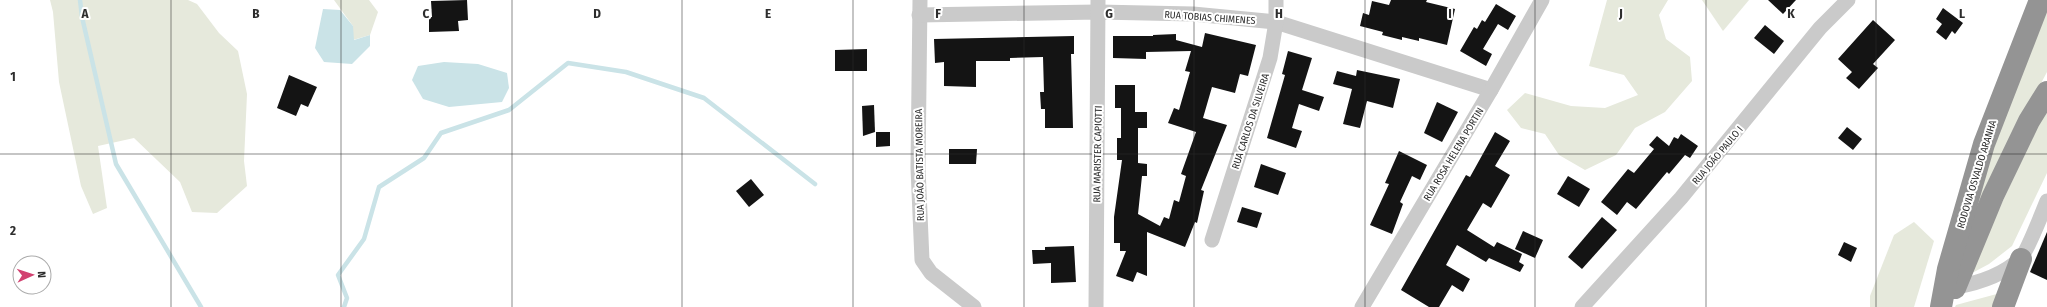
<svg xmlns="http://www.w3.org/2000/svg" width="2047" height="307" font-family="'Fira Sans Condensed',sans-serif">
<rect width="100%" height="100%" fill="#fff"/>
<g fill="#e6e9dc">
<polygon points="50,0 188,0 197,4 219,33 238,51 247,94 244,161 247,186 217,213 192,212 180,182 134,138 98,146 107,208 93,214 81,186 59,82 53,12"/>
<polygon points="334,0 369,0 378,12 370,35 353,40 353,26"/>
<polygon points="1607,0 1668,0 1659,15 1666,39 1690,57 1692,81 1665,112 1635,128 1616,155 1585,170 1559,155 1545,134 1521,128 1507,110 1525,93 1571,106 1605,108 1638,95 1624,75 1589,66"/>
<polygon points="1702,0 1749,0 1723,31"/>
<polygon points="2047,4 2047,72 2015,132 1973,223 1987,150"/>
<polygon points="2047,105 2047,173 2012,246 1989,264 1974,272 1970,272"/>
<polygon points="1914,222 1934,241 1914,307 1870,307 1870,296 1894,235"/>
<polygon points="2004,292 1998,307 1955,307 1956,305"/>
</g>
<g fill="#cae3e7">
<polygon points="323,9 340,10 353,26 354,40 370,35 370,46 352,64 324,62 315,48"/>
<polygon points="444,62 478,64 507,73 509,88 502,102 449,107 423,99 412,80 418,66"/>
</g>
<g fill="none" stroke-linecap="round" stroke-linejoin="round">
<g stroke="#cae3e7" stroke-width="4.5">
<polyline points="80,0 82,17 116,164 201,307"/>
<polyline points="344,307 347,298 338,275 364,239 379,187 424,158 441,133 509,110 568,63 626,72 704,98 815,184"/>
</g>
</g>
<g fill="#141414">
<polygon points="467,0 468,20 458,21 459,31 429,32 429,17 432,17 431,1"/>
<polygon points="1391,0 1427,0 1426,2 1455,9 1447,45 1419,38 1419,41 1402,37 1402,40 1382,35 1383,32 1360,26 1363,13 1369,15 1372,1 1389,5"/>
<polygon points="1768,0 1796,0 1783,14"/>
<polygon points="1496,4 1516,16 1508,30 1498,24 1483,49 1492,54 1486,66 1460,51 1474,27 1477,29 1482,20 1485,22"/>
<polygon points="1943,8 1963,23 1955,34 1952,31 1946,40 1936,32 1942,24 1936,19"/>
<polygon points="1873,20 1895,40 1873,64 1878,68 1859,89 1846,78 1852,72 1838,59"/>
<polygon points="1765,25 1784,41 1774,54 1754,38"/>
<polygon points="1205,33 1256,45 1248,76 1240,74 1235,93 1212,87 1203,118 1227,125 1201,190 1204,191 1197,223 1195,222 1185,247 1147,232 1147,276 1137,272 1133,282 1116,276 1126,251 1120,251 1120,243 1114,243 1114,217 1122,160 1117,160 1117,138 1121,138 1121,108 1115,108 1115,85 1135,85 1135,112 1147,112 1147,128 1138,128 1138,163 1147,164 1147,176 1142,176 1138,214 1160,226 1164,217 1169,219 1174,200 1179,202 1186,176 1181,174 1196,132 1168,123 1174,108 1179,110 1190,72 1185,71 1191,51 1146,52 1146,59 1113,58 1113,36 1153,36 1153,35 1176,34 1176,40 1202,47"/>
<polygon points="1074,36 1074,54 1071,54 1073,128 1045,128 1045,109 1041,109 1040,92 1044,92 1043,57 1010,58 1010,61 976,61 976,87 944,86 944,62 935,63 934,39"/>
<polygon points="867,49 867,71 835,71 835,50"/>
<polygon points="1288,51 1312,58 1302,90 1324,97 1319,111 1299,104 1292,128 1302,131 1296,148 1267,138 1285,75 1282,74"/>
<polygon points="1357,70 1400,79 1393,108 1367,101 1360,128 1343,124 1352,89 1333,84 1337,71 1356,76"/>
<polygon points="289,75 317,87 308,107 301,104 296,116 277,108"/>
<polygon points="1437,102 1458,112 1442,142 1424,133"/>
<polygon points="874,105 875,132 863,136 862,106"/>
<polygon points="1847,127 1862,139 1853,150 1838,138"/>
<polygon points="876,132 890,132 890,146 876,147"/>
<polygon points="1495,132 1510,141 1495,166 1510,175 1491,208 1483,203 1467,230 1494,247 1497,242 1522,254 1519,262 1524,265 1520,272 1489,258 1486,262 1457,245 1446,265 1470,279 1463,292 1452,285 1439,307 1429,307 1401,290 1466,175 1470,177"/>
<polygon points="1681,134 1698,146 1690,158 1685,155 1669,174 1667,172 1636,209 1627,202 1617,215 1601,202 1628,169 1634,173 1654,149 1649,145 1657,136 1669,146 1674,137 1678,139"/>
<polygon points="949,149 977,149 976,164 949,164"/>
<polygon points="1399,151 1427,165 1420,180 1412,176 1400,202 1403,204 1392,234 1370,225 1389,184 1385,183"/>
<polygon points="1261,164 1286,173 1278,195 1254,187"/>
<polygon points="1568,176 1590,189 1579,207 1557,194"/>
<polygon points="751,179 764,195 749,207 736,191"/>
<polygon points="1242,207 1262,213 1257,228 1237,222"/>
<polygon points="1602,217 1617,230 1582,269 1568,257"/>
<polygon points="1523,231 1543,240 1535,258 1515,249"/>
<polygon points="2047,232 2047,280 2030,272"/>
<polygon points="1844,242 1857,248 1851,262 1838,255"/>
<polygon points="1074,246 1076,282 1051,283 1051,263 1033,264 1032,250 1045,250 1045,247"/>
</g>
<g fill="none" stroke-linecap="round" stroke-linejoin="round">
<g stroke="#cacaca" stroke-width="15">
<polyline points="920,0 918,168 922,260 931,273 974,307"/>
<polyline points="919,15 1098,12 1193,14 1276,22 1491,90"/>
<polyline points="1212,240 1270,58 1276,22 1276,0"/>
<path d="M 1956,287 C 1978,283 2003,275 2020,259 C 2026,254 2043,211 2047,201"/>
<polyline points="1096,307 1098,0"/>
<polyline points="1362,307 1491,90 1542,0"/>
<polyline points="1582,307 1681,198 1820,28 1848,0"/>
</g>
<g stroke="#949494" stroke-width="22">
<polyline points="1955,288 1993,196 2029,121 2047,92"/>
<polyline points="1941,307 1948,269 1984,144 2040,0"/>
<polyline points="2003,307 2021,259"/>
</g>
</g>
<path fill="none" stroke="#2d2d2d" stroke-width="1" stroke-opacity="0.55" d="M 171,0 L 171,307M 341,0 L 341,307M 512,0 L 512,307M 682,0 L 682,307M 853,0 L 853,307M 1024,0 L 1024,307M 1194,0 L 1194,307M 1365,0 L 1365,307M 1535,0 L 1535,307M 1706,0 L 1706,307M 1876,0 L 1876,307M 0,154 L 2047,154"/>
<g text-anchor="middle" stroke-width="4" stroke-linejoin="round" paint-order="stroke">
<g font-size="10" fill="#2d2d2d" stroke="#fff">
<text transform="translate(1210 17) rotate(4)" y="4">RUA TOBIAS CHIMENES</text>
<text transform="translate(1250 121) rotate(-72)" y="4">RUA CARLOS DA SILVEIRA</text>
<text transform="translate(1097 154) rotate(-89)" y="4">RUA MARISTER CAPIOTTI</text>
<text transform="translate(1453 154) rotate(-59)" y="4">RUA ROSA HELENA PORTIN</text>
<text transform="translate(1717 155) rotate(-50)" y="4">RUA JOÃO PAULO I</text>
<text transform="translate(919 165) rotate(-91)" y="4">RUA JOÃO BATISTA MOREIRA</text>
<text transform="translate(1976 174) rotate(-73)" y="4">RODOVIA OSVALDO ARANHA</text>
</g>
</g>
<g font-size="13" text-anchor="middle" font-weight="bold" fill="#2d2d2d" stroke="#fff" stroke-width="4" stroke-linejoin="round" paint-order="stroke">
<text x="85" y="18">A</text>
<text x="256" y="18">B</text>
<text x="426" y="18">C</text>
<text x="597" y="18">D</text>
<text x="768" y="18">E</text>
<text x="938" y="18">F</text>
<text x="1109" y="18">G</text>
<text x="1279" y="18">H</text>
<text x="1450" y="18">I</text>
<text x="1621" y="18">J</text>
<text x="1791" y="18">K</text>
<text x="1962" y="18">L</text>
<text x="13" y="81">1</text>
<text x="13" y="235">2</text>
</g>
<g transform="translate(32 275) rotate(87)"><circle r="19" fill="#ffffff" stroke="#ababab"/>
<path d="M0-3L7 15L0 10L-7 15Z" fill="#d24170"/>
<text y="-6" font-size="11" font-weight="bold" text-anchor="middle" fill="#2d2d2d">N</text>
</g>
</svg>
